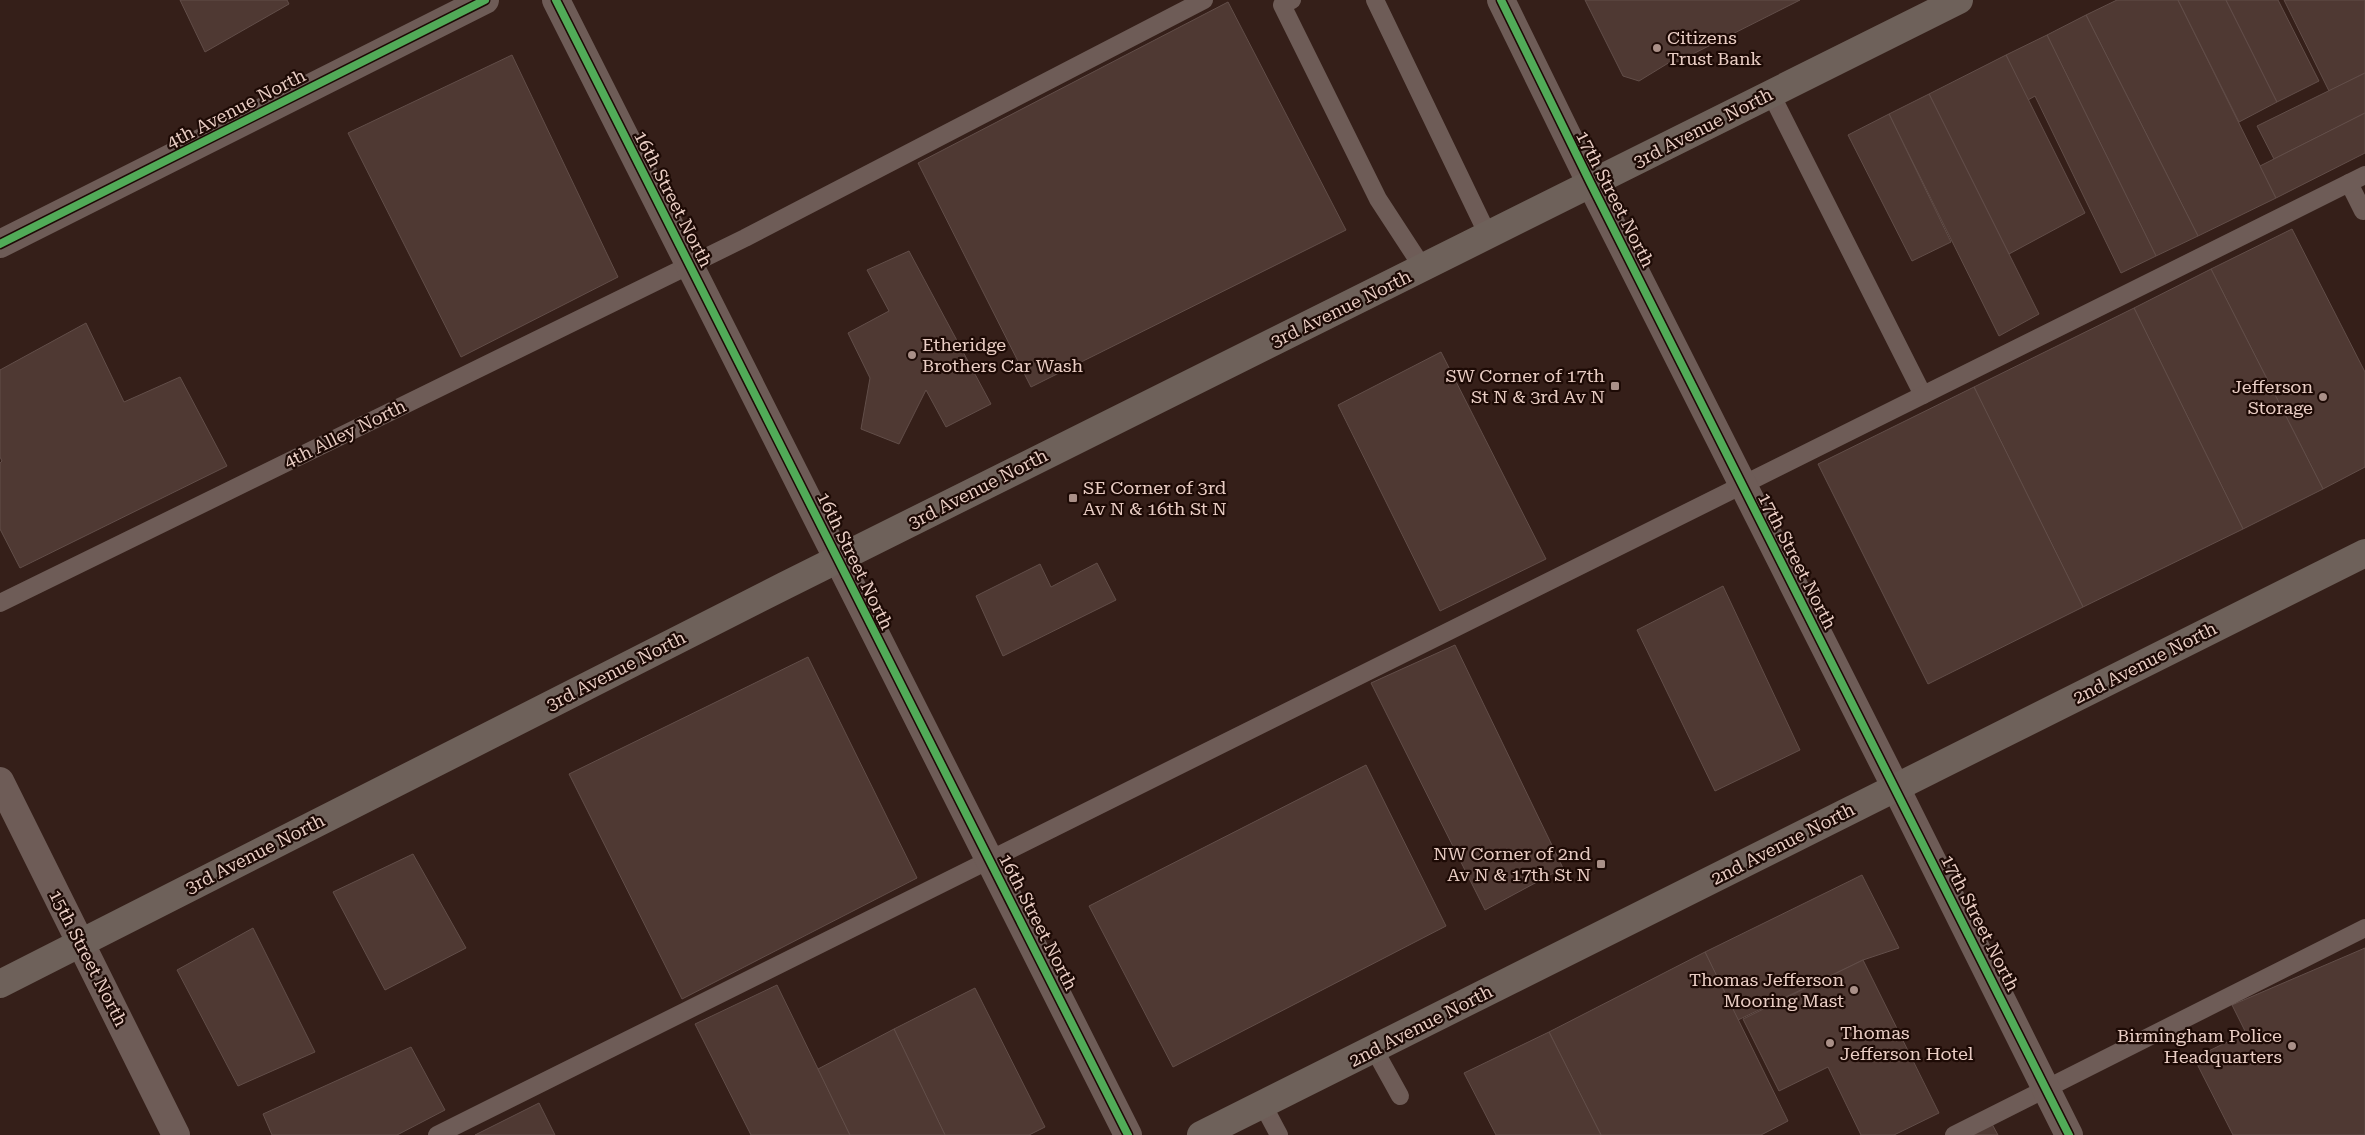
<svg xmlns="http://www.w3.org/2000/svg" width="2365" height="1135" font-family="'Roboto Serif',serif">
<rect width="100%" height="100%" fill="#351f19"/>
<g fill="#4f3933" stroke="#624e49">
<polygon points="180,0 287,0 289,4 205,52"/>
<polygon points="1585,0 1800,0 1675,63 1670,62 1639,81 1623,76"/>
<polygon points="2117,0 2178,0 2276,198 2198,236 2086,15"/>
<polygon points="2178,0 2226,0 2277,102 2239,122"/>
<polygon points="2226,0 2278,0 2319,81 2277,102"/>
<polygon points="2284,0 2365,0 2365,73 2329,91"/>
<polygon points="1228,2 1346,230 1031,387 918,163"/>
<polygon points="2086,15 2198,236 2156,256 2047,35"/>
<polygon points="2047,35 2156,256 2121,273 2035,96 2028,100 2006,55"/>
<polygon points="512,55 618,277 461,357 348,133"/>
<polygon points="2006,55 2085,213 2009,254 1929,94"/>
<polygon points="2365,73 2365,113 2274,159 2257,126"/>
<polygon points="1929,94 2039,314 1999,336 1889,114"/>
<polygon points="2365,113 2365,153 2276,198 2260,166"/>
<polygon points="1889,114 1951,242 1912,261 1848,135"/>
<polygon points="2292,229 2365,372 2365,467 2323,489 2211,269"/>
<polygon points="909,251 991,404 946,427 926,390 899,444 861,429 870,378 848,333 889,311 867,270"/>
<polygon points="2211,269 2323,489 2243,529 2134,308"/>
<polygon points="2134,308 2243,529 2083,607 1974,387"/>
<polygon points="86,323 124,402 180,377 227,466 20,568 0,529 0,463 2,461 0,457 0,370"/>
<polygon points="1441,352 1546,559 1440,611 1338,405"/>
<polygon points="1974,387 2083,607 1928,684 1818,464"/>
<polygon points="1097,563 1116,600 1003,656 976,596 1040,564 1051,587"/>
<polygon points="1723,586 1800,750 1715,791 1637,630"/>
<polygon points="1455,645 1563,868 1485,910 1371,683"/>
<polygon points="808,657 917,878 682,999 569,774"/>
<polygon points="1366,765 1446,926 1173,1067 1089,906"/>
<polygon points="413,854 466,948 385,990 333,892"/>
<polygon points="1862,875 1899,948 1863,960 1738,1020 1705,952"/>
<polygon points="253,928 315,1052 238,1086 177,970"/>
<polygon points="2365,948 2365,1135 2233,1135 2194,1058 2246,1033 2232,1005"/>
<polygon points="1705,952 1788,1121 1761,1135 1601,1135 1549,1032"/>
<polygon points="1863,960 1939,1113 1894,1135 1861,1135 1828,1067 1779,1091 1743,1019"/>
<polygon points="777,985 818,1069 850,1135 751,1135 695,1024"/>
<polygon points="975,988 1045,1127 1029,1135 945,1135 894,1029"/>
<polygon points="894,1029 945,1135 850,1135 818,1069"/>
<polygon points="1549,1032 1601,1135 1496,1135 1464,1073"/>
<polygon points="411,1047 445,1110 397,1135 272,1135 263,1114"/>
<polygon points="539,1103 555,1135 475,1135"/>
<polygon points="1992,1124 1998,1135 1971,1135"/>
</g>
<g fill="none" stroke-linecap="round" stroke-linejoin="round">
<g stroke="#6e5c57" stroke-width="18">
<polyline points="1292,0 1282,5 1378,199 1423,268"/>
<polyline points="1375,0 1488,235"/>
<polyline points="1771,94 1923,395"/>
<polyline points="2349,183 2363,211"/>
<polyline points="0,603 745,238 1204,0"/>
<polyline points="1374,1049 1400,1096"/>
<polyline points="1263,1105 1279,1135"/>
<polyline points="437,1135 2365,175"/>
<polyline points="1954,1135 2365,928"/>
</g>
<polyline stroke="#6e5c57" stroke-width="28" points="1896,788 2069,1135"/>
<g stroke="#6e5c57" stroke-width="28">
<polyline points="556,0 1128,1135"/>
<polyline points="1501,0 1591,184 1896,788"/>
<polyline points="0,244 485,0"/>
<polyline points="0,781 176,1135"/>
</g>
<g stroke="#6e615a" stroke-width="28">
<polyline points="0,984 784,586 1959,0"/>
<polyline points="1201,1135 2365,553"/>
</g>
<g stroke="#1d0a05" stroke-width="11">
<g id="cycleway">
<polyline points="556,0 1128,1135"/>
<polyline points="1501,0 1591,184 2069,1135"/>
<polyline points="0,244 485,0"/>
</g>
</g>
<use href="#cycleway" stroke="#51ab58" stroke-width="8"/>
</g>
<g fill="#aa9088" stroke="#1d0a05" stroke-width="2">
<circle cx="1657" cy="48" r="5"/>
<circle cx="912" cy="355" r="5"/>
<rect x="1610" y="381" width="10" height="10" rx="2.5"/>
<circle cx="2323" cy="397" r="5"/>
<rect x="1068" y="493" width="10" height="10" rx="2.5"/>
<rect x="1596" y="859" width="10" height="10" rx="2.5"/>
<circle cx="1854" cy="990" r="5"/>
<circle cx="1830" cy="1043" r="5"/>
<circle cx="2292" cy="1046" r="5"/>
</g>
<g text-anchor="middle" stroke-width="4.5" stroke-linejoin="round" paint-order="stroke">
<g font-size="18" fill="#e9cdc4" stroke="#1d0a05" text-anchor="end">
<text x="1667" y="44" text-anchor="start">Citizens<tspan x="1667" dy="21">Trust Bank</tspan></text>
<text x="922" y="351" text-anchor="start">Etheridge<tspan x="922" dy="21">Brothers Car Wash</tspan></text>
<text x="1605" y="382">SW Corner of 17th<tspan x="1605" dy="21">St N &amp; 3rd Av N</tspan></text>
<text x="2313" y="393">Jefferson<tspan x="2313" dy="21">Storage</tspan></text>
<text x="1083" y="494" text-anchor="start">SE Corner of 3rd<tspan x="1083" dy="21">Av N &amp; 16th St N</tspan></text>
<text x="1591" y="860">NW Corner of 2nd<tspan x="1591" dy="21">Av N &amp; 17th St N</tspan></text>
<text x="1844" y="986">Thomas Jefferson<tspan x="1844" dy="21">Mooring Mast</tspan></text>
<text x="1840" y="1039" text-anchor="start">Thomas<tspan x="1840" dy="21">Jefferson Hotel</tspan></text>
<text x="2282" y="1042">Birmingham Police<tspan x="2282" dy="21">Headquarters</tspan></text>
</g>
<g font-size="18" fill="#e9cdc4" stroke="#1d0a05">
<text transform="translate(236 109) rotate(-27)" y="6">4th Avenue North</text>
<text transform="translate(1703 128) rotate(-27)" y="6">3rd Avenue North</text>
<text transform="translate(673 199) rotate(63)" y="6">16th Street North</text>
<text transform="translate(1615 199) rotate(63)" y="6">17th Street North</text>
<text transform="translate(1341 309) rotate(-26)" y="6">3rd Avenue North</text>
<text transform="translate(345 434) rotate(-26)" y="6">4th Alley North</text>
<text transform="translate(978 489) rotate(-27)" y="6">3rd Avenue North</text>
<text transform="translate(855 561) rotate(64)" y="6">16th Street North</text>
<text transform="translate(1797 561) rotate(63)" y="6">17th Street North</text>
<text transform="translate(2145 663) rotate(-27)" y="6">2nd Avenue North</text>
<text transform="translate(616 671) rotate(-27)" y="6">3rd Avenue North</text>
<text transform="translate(1783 844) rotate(-27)" y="6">2nd Avenue North</text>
<text transform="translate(255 854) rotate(-27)" y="6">3rd Avenue North</text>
<text transform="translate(1038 922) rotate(63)" y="6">16th Street North</text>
<text transform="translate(1980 923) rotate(63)" y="6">17th Street North</text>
<text transform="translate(88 958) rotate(63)" y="6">15th Street North</text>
<text transform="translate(1421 1026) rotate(-27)" y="6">2nd Avenue North</text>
</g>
</g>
</svg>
